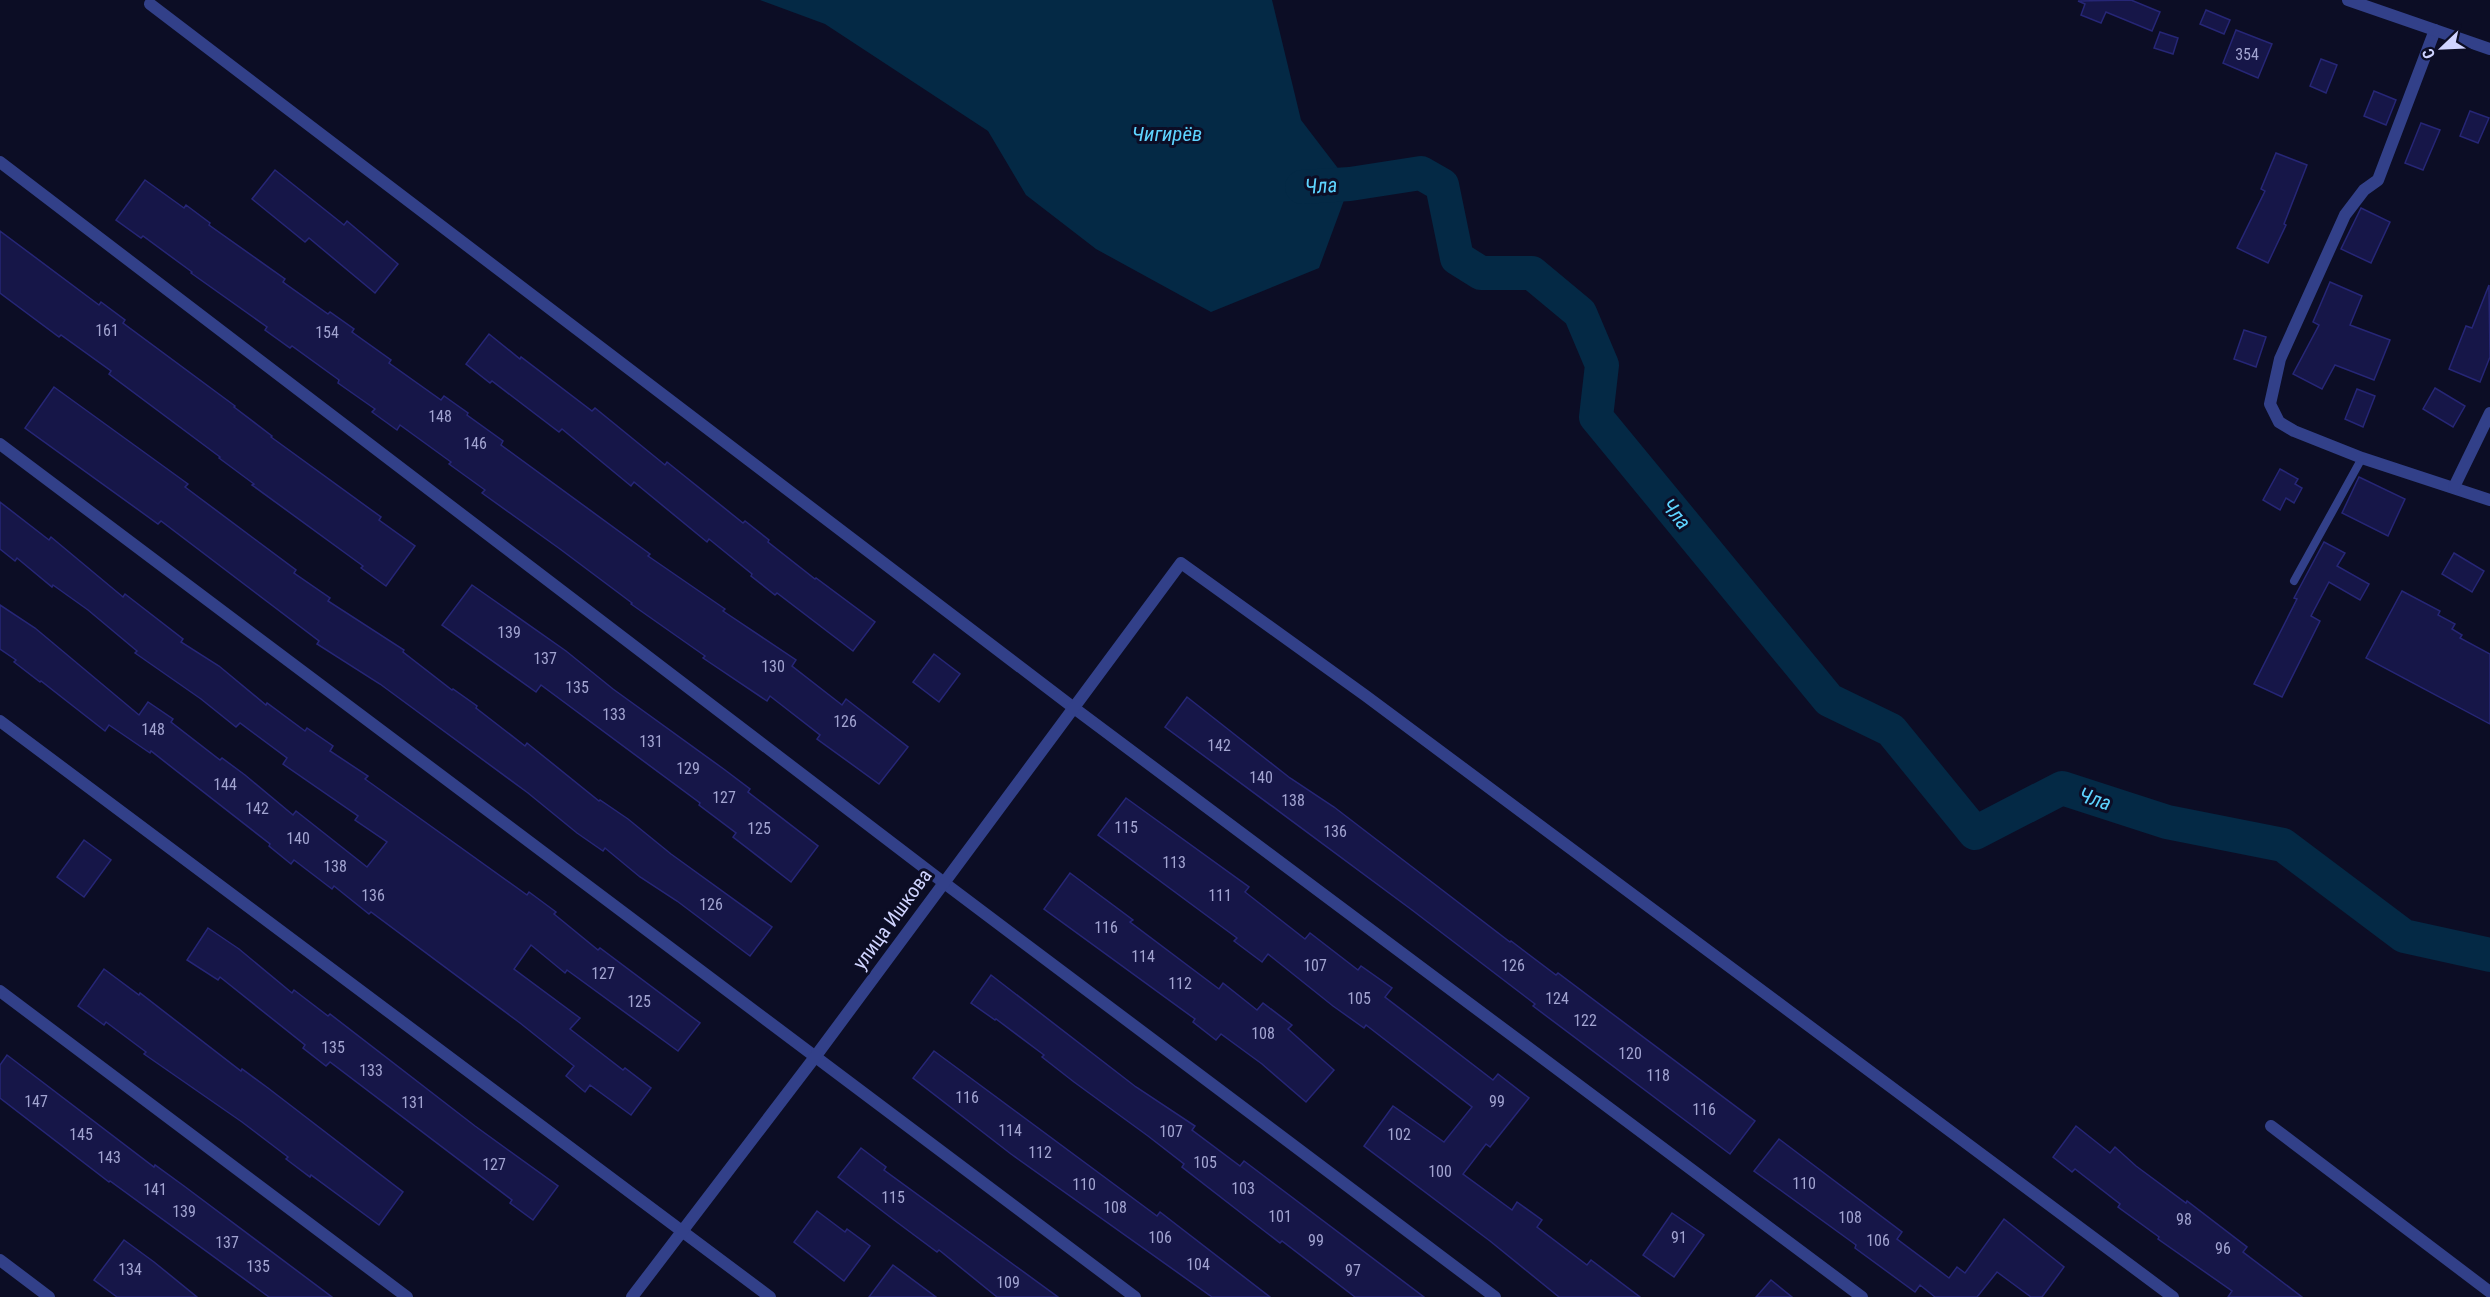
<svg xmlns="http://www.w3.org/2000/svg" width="2490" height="1297" font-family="'Roboto Condensed',sans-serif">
<rect width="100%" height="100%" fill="#0c0d25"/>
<polygon fill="#042945" points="760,0 1272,0 1301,120 1350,184 1319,268 1211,312 1096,249 1026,195 988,131 825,24"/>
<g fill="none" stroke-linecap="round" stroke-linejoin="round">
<polyline stroke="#042945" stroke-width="34" points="1302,187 1350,184 1421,173 1442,185 1457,258 1481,273 1532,273 1580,313 1602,365 1596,417 1829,700 1891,730 1975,833 2062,788 2167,822 2283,845 2404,936 2490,955"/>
</g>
<g fill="#161648" stroke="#262676" stroke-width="1.5">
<polygon points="2131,0 2160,12 2152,31 2106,12 2101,23 2081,15 2085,4 2078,1"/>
<polygon points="2206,10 2230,20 2224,34 2200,24"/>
<polygon points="2236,30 2272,44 2258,78 2223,63"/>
<polygon points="2160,32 2178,38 2173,54 2154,48"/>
<polygon points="2321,59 2337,65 2326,93 2310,86"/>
<polygon points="2374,91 2396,100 2386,125 2364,116"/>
<polygon points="2470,111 2489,118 2478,143 2460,136"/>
<polygon points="2421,123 2440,130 2423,170 2405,163"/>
<polygon points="2276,153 2307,165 2284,224 2286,225 2268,263 2237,248 2265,191 2261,189"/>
<polygon points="275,170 344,225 347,221 398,264 375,293 309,238 305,242 252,199"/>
<polygon points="145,180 184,208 186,205 210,223 209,225 285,279 283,282 328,314 330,312 354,329 352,332 391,360 389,363 441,400 444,396 468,413 467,415 503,441 501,445 650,554 648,556 725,609 723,611 796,660 792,666 842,705 846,699 908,747 879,784 817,739 820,735 770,696 767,701 703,658 705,656 631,604 632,603 560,549 482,493 485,490 449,464 451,462 400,425 397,430 372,412 375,409 338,383 339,380 292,346 290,348 265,330 267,327 191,273 192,272 143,236 141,238 116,220"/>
<polygon points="2361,208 2390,222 2371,263 2341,249"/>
<polygon points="0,231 99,305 101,302 125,320 123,323 235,406 234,407 272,436 271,437 381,517 379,520 415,546 386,586 361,568 363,566 252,485 254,484 219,458 220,457 109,374 111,371 61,335 59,337 0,293"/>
<polygon points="2330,282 2362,296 2350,325 2390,340 2374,380 2335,365 2322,389 2293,374 2319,325 2313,322"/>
<polygon points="2489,285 2490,357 2480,382 2449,369 2466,326 2472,328"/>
<polygon points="2244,330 2266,337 2256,367 2234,359"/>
<polygon points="489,334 520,359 521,357 592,411 595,408 665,465 667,462 743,523 745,521 769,540 768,542 815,579 816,578 875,622 853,651 777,593 775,595 751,576 752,574 709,539 707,542 634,482 631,486 562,429 559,432 492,381 490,383 466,364"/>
<polygon points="54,387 188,484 185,487 296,570 294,573 330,598 328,601 404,650 403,652 452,690 453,689 477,706 476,708 525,746 527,743 599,801 600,800 628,819 671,854 772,927 750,956 677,901 640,877 605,848 603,851 577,833 528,793 380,684 317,644 319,641 161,521 158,524 25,428"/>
<polygon points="2435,388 2465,406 2453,427 2423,409"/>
<polygon points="2357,389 2375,396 2363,427 2345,419"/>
<polygon points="2280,469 2298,479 2295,484 2302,488 2294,503 2286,498 2280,510 2263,500"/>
<polygon points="2359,477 2405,499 2388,536 2342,513"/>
<polygon points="0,502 49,540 51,537 123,597 125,594 183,639 181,642 219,666 266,705 267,703 305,731 307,728 333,746 330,751 368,776 365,779 527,895 529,892 556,912 554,914 598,950 600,948 700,1023 678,1051 567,970 565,973 531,945 514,969 580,1018 570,1029 623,1070 625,1068 651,1088 631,1115 590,1085 585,1092 566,1076 574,1066 520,1023 371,912 369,914 334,886 332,889 294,860 291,864 269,846 270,844 151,751 150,753 109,725 105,731 41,681 40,682 14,662 16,660 0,649 0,605 35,628 139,715 148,702 173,719 171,722 220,760 222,758 245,775 293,815 296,811 367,867 387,842 355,820 358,816 283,764 287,758 240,723 236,727 201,699 135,653 137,651 88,610 53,585 52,587 17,558 15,561 0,549"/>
<polygon points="2324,542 2345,553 2337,566 2369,584 2360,600 2329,582 2311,616 2320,621 2282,697 2254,684 2297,599 2294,598"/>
<polygon points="2454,553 2484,571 2472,592 2442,574"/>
<polygon points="472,585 566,651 613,689 725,770 750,789 748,792 818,846 791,882 733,837 736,833 699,805 700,803 541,685 536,692 442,625"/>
<polygon points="2402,591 2440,611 2438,615 2455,624 2452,629 2462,635 2460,638 2490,654 2490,724 2366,658"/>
<polygon points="934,654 960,674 939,702 913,682"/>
<polygon points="1187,697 1290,778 1334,807 1510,942 1511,941 1556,975 1558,973 1755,1121 1730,1154 1533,1006 1535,1004 1412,910 1165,727"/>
<polygon points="1126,798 1249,887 1245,892 1305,939 1310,933 1358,970 1361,966 1392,988 1385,997 1493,1080 1498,1074 1529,1098 1490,1147 1486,1144 1463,1174 1512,1210 1517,1202 1542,1220 1537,1227 1587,1265 1591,1260 1640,1297 1559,1297 1490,1241 1364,1146 1393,1106 1444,1142 1472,1107 1366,1025 1364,1028 1333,1006 1268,954 1262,962 1234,941 1237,938 1098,835"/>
<polygon points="84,840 111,860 84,897 57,877"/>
<polygon points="1070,873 1133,920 1130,922 1219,989 1223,983 1257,1010 1263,1003 1292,1025 1288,1029 1334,1070 1306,1102 1262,1064 1221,1034 1216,1040 1193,1022 1195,1019 1044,909"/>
<polygon points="208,928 239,949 292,993 294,990 328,1016 330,1014 475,1126 558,1186 533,1220 510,1203 512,1200 330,1062 326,1066 303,1048 305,1045 220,977 218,980 187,960"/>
<polygon points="104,969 139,995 140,993 241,1071 242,1069 268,1088 403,1192 379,1225 311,1175 310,1177 286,1159 288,1157 242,1122 144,1054 146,1052 106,1022 104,1025 78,1006"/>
<polygon points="991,975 1136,1087 1195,1126 1192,1130 1240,1166 1244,1161 1424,1297 1355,1297 1282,1241 1280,1243 1254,1223 1182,1167 1184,1164 1148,1136 1074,1082 1042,1057 1044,1055 996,1019 995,1020 971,1003"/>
<polygon points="934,1051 1157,1216 1160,1212 1270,1297 1212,1297 1011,1154 913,1078"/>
<polygon points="7,1055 154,1167 155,1165 184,1186 332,1297 269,1297 110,1181 109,1182 0,1098 0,1065"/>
<polygon points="2076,1126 2110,1153 2115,1147 2136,1166 2186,1203 2187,1201 2247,1247 2243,1252 2302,1297 2228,1297 2232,1291 2158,1239 2159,1237 2118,1207 2120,1204 2075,1169 2072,1172 2053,1157"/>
<polygon points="1779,1139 1902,1232 1897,1239 1949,1278 1957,1267 1965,1273 2004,1219 2064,1267 2042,1297 2031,1297 1997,1272 1977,1297 1935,1297 1920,1285 1915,1292 1855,1248 1856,1245 1754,1171"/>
<polygon points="861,1148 886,1167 884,1170 1058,1297 997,1297 939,1250 937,1252 894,1220 838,1177"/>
<polygon points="817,1211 845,1232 847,1229 870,1246 844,1281 794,1242"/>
<polygon points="1672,1213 1704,1235 1674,1277 1643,1255"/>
<polygon points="124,1240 154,1262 197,1297 117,1297 94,1280"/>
<polygon points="893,1265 936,1297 869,1297"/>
<polygon points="1771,1280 1792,1297 1756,1297"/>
</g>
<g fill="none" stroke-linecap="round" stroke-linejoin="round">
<polyline stroke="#324089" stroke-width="8" points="2294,581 2362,458"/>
<g stroke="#324089" stroke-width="12">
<polyline points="150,4 1074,708 1862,1297"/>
<polyline points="2435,30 2378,180 2364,190 2345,215 2280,359 2270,404 2279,422 2294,431 2362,458 2490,500"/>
<polyline points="0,162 943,882 1495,1297"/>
<polyline points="0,444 1135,1297"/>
<polyline points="2454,487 2490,413"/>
<polyline points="0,721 770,1297"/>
<polyline points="0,991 407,1297"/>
<polyline points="2271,1126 2490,1292"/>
<polyline points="0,1260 49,1297"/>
<polyline points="632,1297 815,1057 1181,563 1366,696 2173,1297"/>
</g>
<polyline stroke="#324089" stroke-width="12" points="2348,0 2490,49"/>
</g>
<g text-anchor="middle" stroke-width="6" stroke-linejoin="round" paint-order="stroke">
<g font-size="16" fill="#a2a4d1">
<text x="2247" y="60">354</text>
<text x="107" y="336">161</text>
<text x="327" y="338">154</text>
<text x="440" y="422">148</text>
<text x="475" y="449">146</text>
<text x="509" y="638">139</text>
<text x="545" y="664">137</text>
<text x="773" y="672">130</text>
<text x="577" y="693">135</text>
<text x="614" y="720">133</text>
<text x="845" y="727">126</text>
<text x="153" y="735">148</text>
<text x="651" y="747">131</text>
<text x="1219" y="751">142</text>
<text x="688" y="774">129</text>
<text x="1261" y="783">140</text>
<text x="225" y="790">144</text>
<text x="724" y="803">127</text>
<text x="1293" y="806">138</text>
<text x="257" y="814">142</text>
<text x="1126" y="833">115</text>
<text x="759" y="834">125</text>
<text x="1335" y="837">136</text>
<text x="298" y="844">140</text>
<text x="1174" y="868">113</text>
<text x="335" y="872">138</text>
<text x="373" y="901">136</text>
<text x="1220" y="901">111</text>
<text x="711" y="910">126</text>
<text x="1106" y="933">116</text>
<text x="1143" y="962">114</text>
<text x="1315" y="971">107</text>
<text x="1513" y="971">126</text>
<text x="603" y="979">127</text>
<text x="1180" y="989">112</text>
<text x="1359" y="1004">105</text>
<text x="1557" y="1004">124</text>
<text x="639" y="1007">125</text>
<text x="1585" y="1026">122</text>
<text x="1263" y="1039">108</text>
<text x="333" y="1053">135</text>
<text x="1630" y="1059">120</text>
<text x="371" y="1076">133</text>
<text x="1658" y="1081">118</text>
<text x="967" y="1103">116</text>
<text x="36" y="1107">147</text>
<text x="1497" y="1107">99</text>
<text x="413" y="1108">131</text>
<text x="1704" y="1115">116</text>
<text x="1010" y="1136">114</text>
<text x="1171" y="1137">107</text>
<text x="81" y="1140">145</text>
<text x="1399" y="1140">102</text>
<text x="1040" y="1158">112</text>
<text x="109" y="1163">143</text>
<text x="1205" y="1168">105</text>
<text x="494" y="1170">127</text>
<text x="1440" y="1177">100</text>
<text x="1804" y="1189">110</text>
<text x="1084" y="1190">110</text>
<text x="1243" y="1194">103</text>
<text x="155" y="1195">141</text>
<text x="893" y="1203">115</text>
<text x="1115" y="1213">108</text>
<text x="184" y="1217">139</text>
<text x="1280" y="1222">101</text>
<text x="1850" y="1223">108</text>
<text x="2184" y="1225">98</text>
<text x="1160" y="1243">106</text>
<text x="1679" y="1243">91</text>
<text x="1316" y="1246">99</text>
<text x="1878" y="1246">106</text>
<text x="227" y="1248">137</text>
<text x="2223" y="1254">96</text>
<text x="1198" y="1270">104</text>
<text x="258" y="1272">135</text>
<text x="130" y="1275">134</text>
<text x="1353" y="1276">97</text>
<text x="1008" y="1288">109</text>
</g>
<g font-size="20" fill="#d0d4ff" stroke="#0c0d25">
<text transform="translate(892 919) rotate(-54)" y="7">улица Ишкова</text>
</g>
<g font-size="21" font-style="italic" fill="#5ed4ff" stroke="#0c0d25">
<text x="1167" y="141">Чигирёв</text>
<text transform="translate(1321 186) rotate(-4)" y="7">Чла</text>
<text transform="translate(1676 514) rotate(50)" y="7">Чла</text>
<text transform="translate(2095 799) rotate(18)" y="7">Чла</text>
</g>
</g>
<g transform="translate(2442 48) rotate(247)" stroke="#0c0d25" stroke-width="4.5" paint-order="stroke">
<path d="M0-4.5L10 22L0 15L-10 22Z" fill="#d0d4ff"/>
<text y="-9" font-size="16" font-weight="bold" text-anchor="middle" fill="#d0d4ff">С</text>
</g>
</svg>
